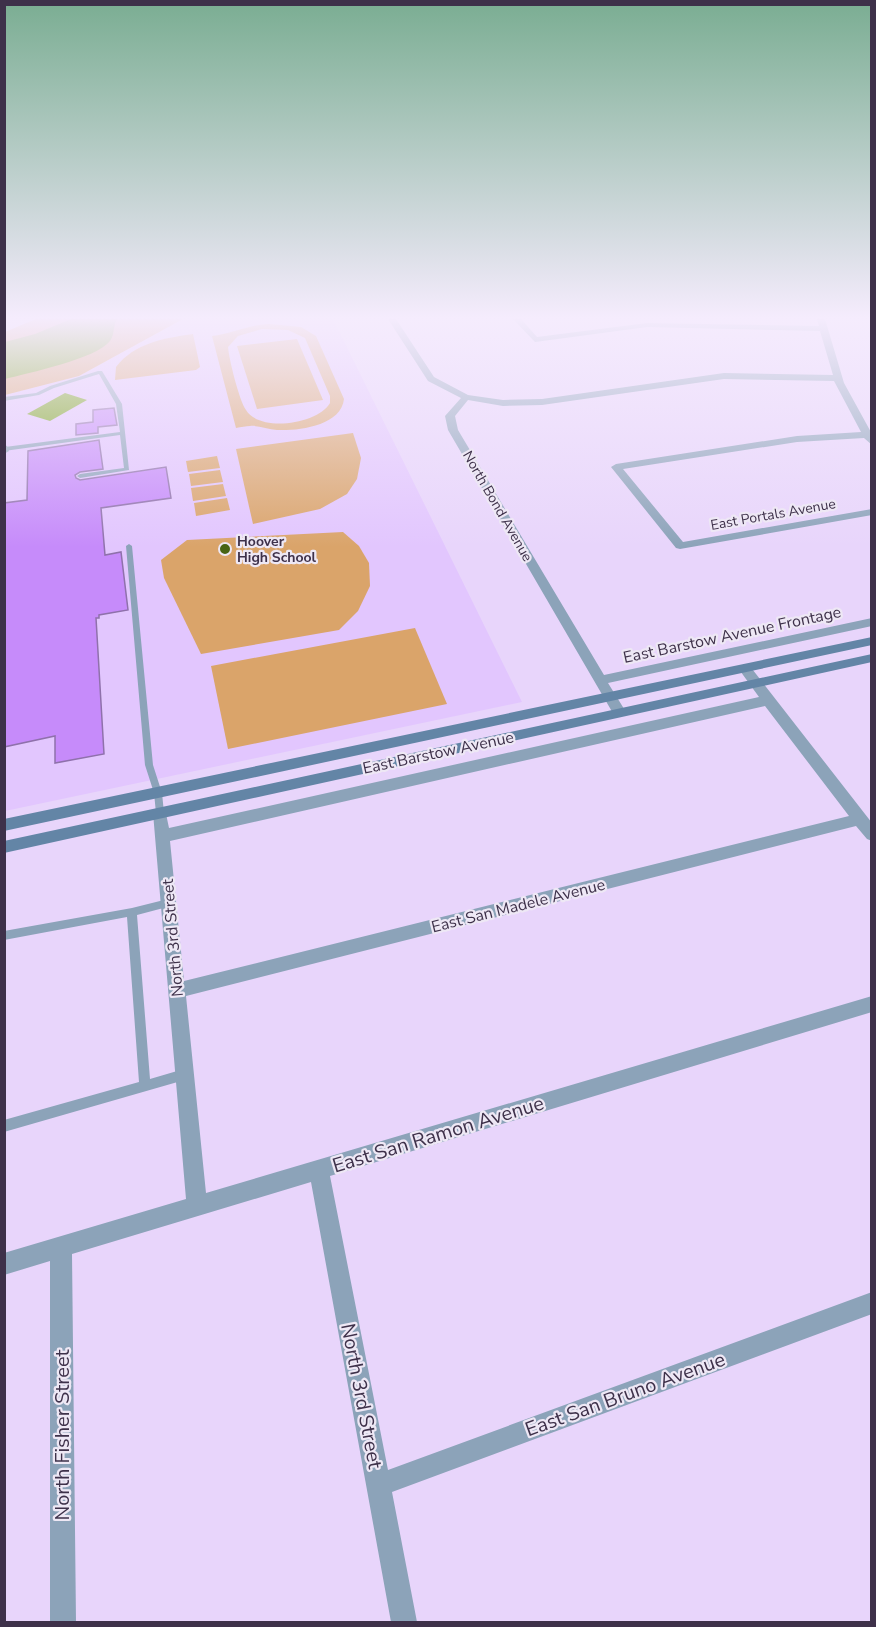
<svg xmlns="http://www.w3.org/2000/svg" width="876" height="1627" font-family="'Nunito Sans',sans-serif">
<rect width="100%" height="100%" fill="#e8d5fb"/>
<polygon fill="#e2c6fe" points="184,319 333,319 522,702 5,811 5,395 79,376"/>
<g fill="#daa46a" fill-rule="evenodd">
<polygon points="36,319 183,319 79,376 5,395 5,332"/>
<path d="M 269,324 L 301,327 L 316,336 L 344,399 C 341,426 298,431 277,430 C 268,429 257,425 250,426 C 246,426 241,427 236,428 L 212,336 C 231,334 248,325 269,324 ZM 262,329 L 288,330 L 305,338 L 330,396 L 330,403 C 318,424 260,433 246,410 C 239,400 229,359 228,347 L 238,336 Z"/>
<path d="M 193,334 L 200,367 L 196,370 L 115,380 L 116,367 C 134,343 165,338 193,334 Z"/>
<polygon points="297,339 323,400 257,409 237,346"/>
<polygon points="353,433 361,458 357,479 347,494 320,509 253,524 236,449"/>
<polygon points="217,456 220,468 188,472 186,461"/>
<polygon points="220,470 223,482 191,486 189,474"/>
<polygon points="223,484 226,496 193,501 191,488"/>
<polygon points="227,498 230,510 196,516 194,503"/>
<polygon points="343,532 359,546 369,563 370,586 358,611 339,630 201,654 164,578 161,560 187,540"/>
<polygon points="415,628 447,704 228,749 211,666"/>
</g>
<g fill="#75a211">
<path d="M 71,319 L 117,319 C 113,325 115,334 110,341 C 96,359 28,373 5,379 L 5,342 L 35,334 Z"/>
<polygon points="65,393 87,400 50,421 27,414"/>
</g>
<g fill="#c68bfa" stroke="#8f71ab" stroke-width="1.5">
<polygon points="114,408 117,425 98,427 98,433 76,435 76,424 93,422 93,410"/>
<polygon points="99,440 103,469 80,472 75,475 76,478 80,480 166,467 171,498 101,508 105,555 121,552 128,610 99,615 99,618 96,618 104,754 55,763 55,736 4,747 4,503 27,500 28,451"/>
</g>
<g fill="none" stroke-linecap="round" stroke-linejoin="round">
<g fill="#8ca3b9" fill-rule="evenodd">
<polygon points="98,371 102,371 122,404 129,470 80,478 77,476 80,474 124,468 120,435 4,451 5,447 120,432 116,404 99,374 54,388 39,395 4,401 4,397 36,393 50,386"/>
<polygon points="129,544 132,546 153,765 162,793 164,813 163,816 157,816 156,813 154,793 145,765 126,546"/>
<polygon points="168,899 171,900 173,903 171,906 137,915 150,1079 184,1069 188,1071 190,1075 188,1079 4,1132 4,1120 139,1082 127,917 4,940 4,931 132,908"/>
</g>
<g fill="#8ca3b9" fill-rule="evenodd">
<polygon points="388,319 396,319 434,377 468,395 503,400 542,399 724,373 833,375 820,331 647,327 535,342 513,319 521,319 537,337 647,323 819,326 817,319 825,319 844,383 872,434 872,445 864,438 797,442 623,469 683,542 872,509 872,515 680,549 676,548 611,467 616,464 797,436 861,432 834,381 724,379 542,405 503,406 468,400 455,416 458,430 604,675 872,618 872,626 608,683 626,712 619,717 614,715 448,430 445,416 461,398 428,381"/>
<polygon points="4,445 7,446 9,451 4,454"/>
<path d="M 744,664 L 749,665 L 872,823 L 872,841 L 867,839 L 856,826 L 186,996 L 206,1193 L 872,996 L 872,1012 L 330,1176 L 388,1470 L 872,1292 L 872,1314 L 392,1492 L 417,1622 L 391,1622 L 311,1182 L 72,1254 L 76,1622 L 50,1622 L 50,1261 L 4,1275 L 4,1253 L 186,1199 L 153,813 L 155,809 L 165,809 L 169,828 L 759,697 L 738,668 ZM 765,706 L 849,816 L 184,981 L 170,841 Z"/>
</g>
<g fill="#6385a6" fill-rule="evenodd">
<polygon points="872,637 872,645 4,831 4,819"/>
<polygon points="872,654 872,662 4,853 4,841"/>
</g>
</g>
<linearGradient id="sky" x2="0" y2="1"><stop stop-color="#7aad92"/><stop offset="0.58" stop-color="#f5ecfd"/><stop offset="1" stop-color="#f5ecfd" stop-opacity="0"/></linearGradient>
<rect width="876" height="547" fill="url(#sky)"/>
<circle fill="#486415" stroke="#eee8f5" stroke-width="2" cx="225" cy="549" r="6"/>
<g text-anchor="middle" stroke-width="4.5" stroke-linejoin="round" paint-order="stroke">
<g font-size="14" fill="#3e314a" stroke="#eee8f5">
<text transform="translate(498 506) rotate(60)" y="5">North Bond Avenue</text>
<text transform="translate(773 514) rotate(-10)" y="5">East Portals Avenue</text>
</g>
<g font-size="14" font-weight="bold" fill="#3e314a" stroke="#eee8f5" text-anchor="start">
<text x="237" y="546">Hoover<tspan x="237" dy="16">High School</tspan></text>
</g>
<g font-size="16" fill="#3e314a" stroke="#eee8f5">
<text transform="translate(732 634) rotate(-12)" y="6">East Barstow Avenue Frontage</text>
<text transform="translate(438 752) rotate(-12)" y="6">East Barstow Avenue</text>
<text transform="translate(518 905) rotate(-14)" y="6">East San Madele Avenue</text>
<text transform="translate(172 938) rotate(-95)" y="6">North 3rd Street</text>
</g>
<g font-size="20" fill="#3e314a" stroke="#eee8f5">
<text transform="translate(438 1134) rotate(-17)" y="7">East San Ramon Avenue</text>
<text transform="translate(625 1394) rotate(-20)" y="7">East San Bruno Avenue</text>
<text transform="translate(362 1396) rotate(79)" y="7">North 3rd Street</text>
<text transform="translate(62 1435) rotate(-90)" y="7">North Fisher Street</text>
</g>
</g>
<rect width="876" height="1627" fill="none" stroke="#3e314a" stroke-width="12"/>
</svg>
